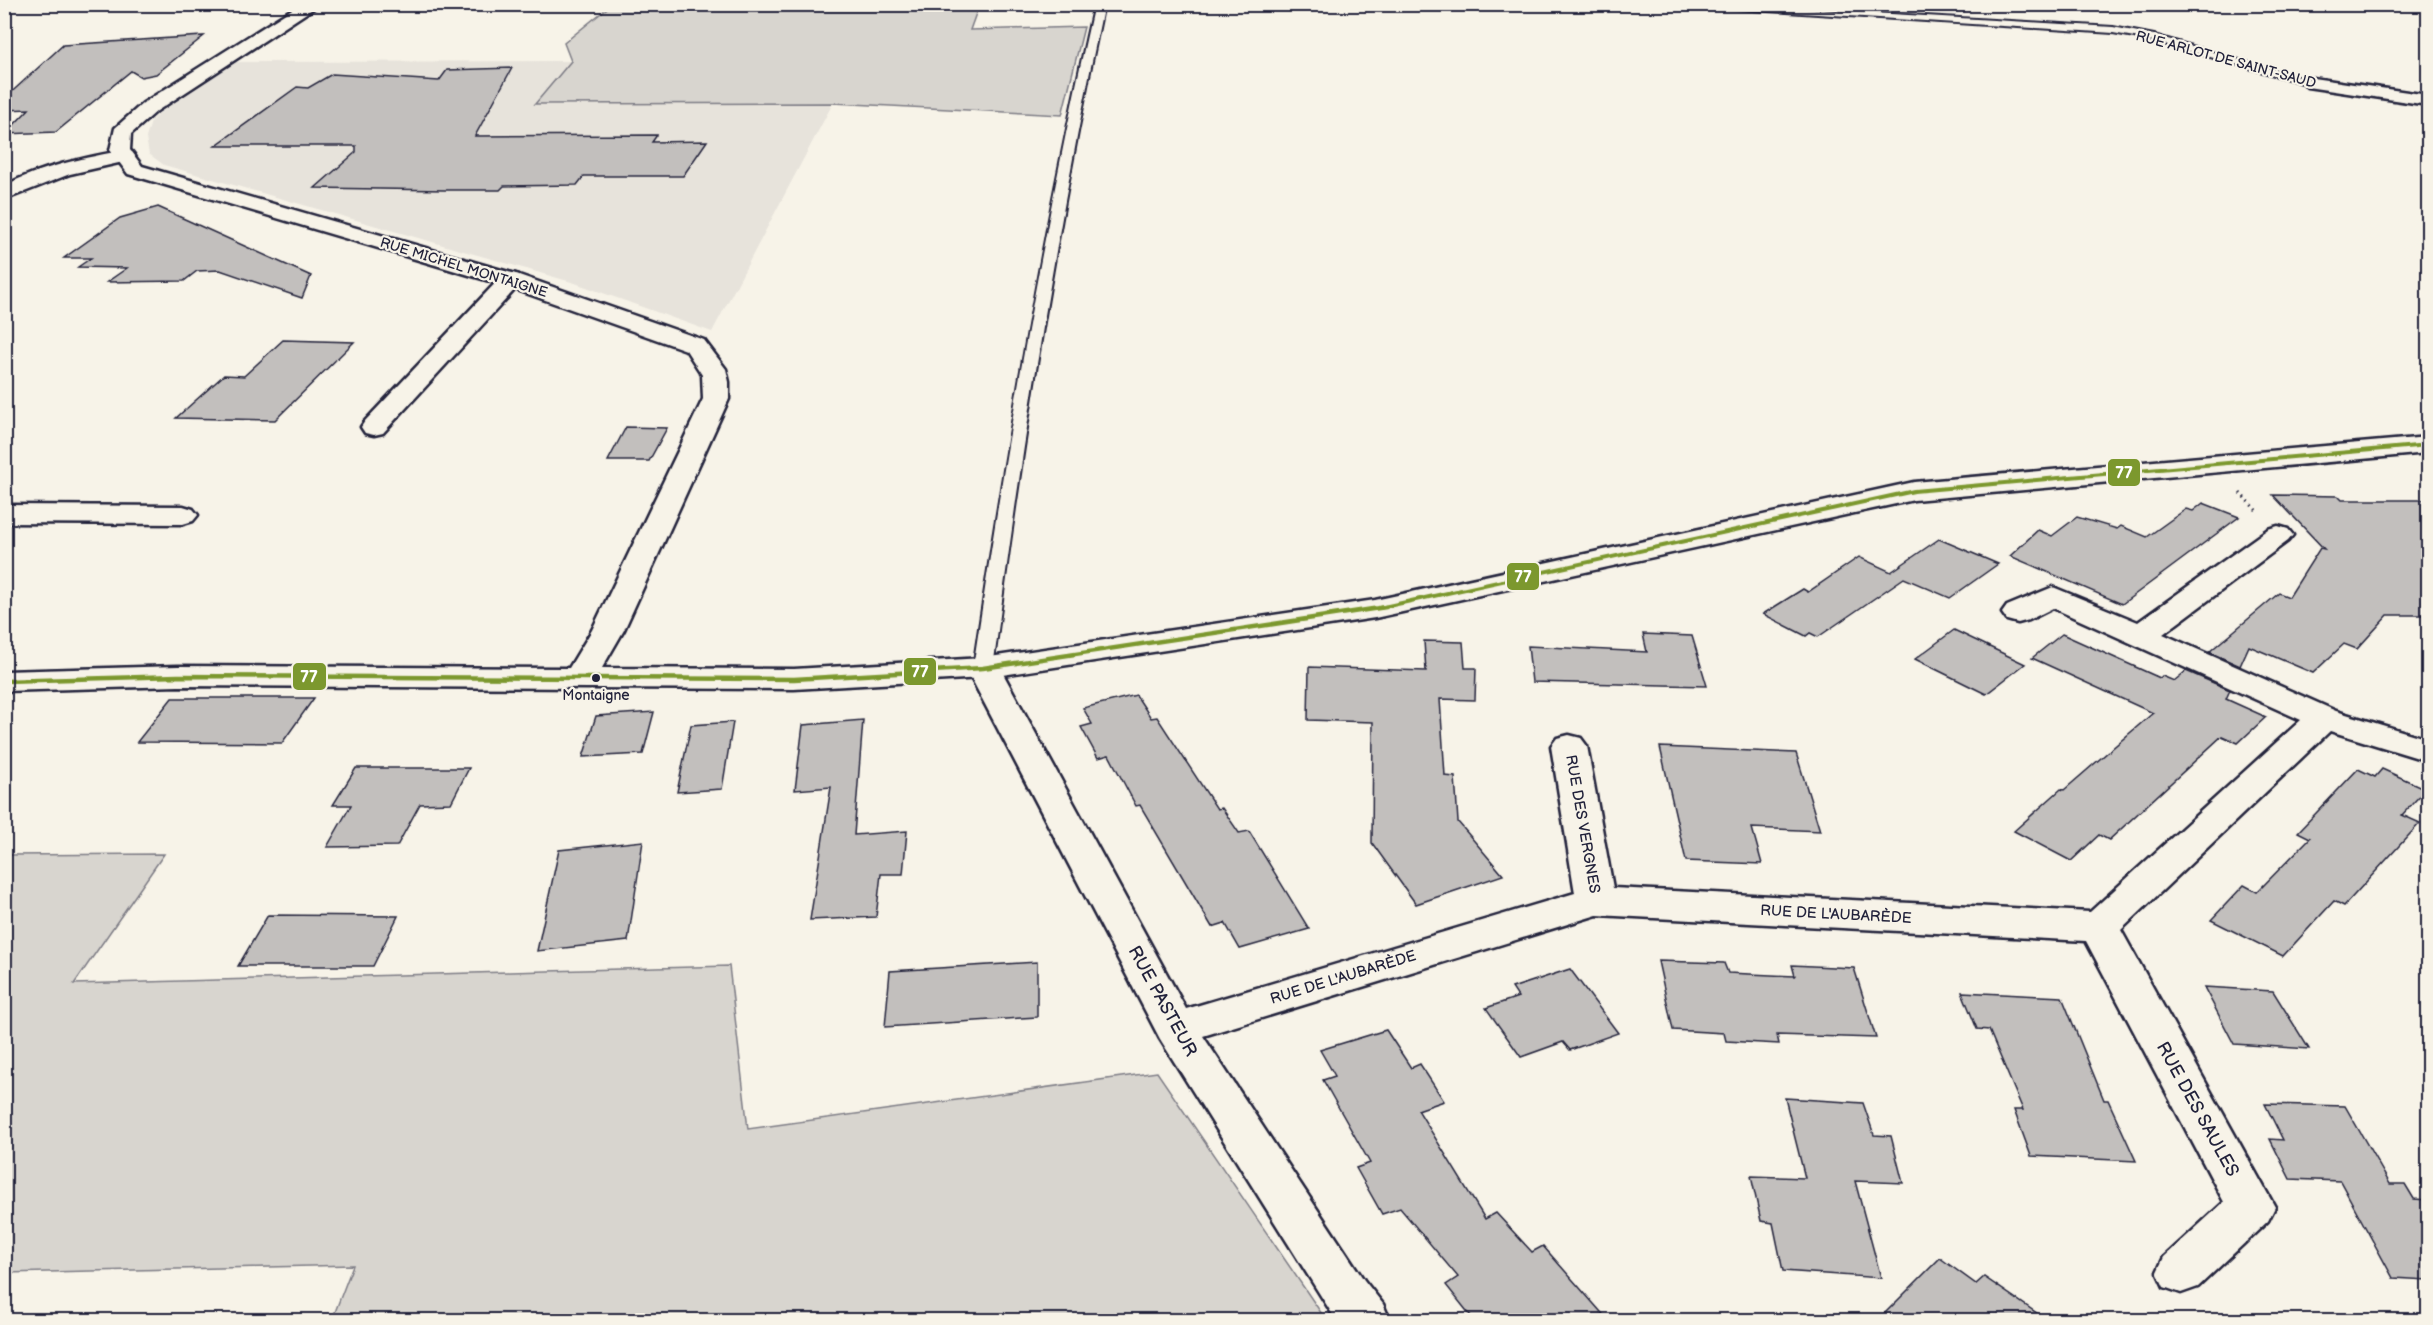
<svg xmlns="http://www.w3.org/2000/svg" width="2433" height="1325" font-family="'Balsamiq Sans',sans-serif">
<rect width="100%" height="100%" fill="#f7f3e8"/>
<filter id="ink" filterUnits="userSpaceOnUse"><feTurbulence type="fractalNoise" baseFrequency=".0167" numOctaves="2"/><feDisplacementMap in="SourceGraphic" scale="12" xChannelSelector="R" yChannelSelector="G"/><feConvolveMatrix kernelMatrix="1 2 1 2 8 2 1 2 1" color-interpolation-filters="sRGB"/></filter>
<g filter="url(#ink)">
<polygon fill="#e7e3db" points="571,61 536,104 833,103 712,332 575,283 164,165 149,154 146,138 151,122 158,114 235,62"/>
<g fill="#d8d5cf" stroke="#7d7c85" stroke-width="1.5">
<polygon points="611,5 979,5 970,30 1084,27 1062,115 833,103 535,104 571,61 564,43"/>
<polygon points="164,854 74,984 729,966 748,1129 1157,1072 1326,1320 332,1320 353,1265 5,1273 5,855"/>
</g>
<g fill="#c2bfbd" stroke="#22223b" stroke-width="1.5">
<polygon points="204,36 156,74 141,77 131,71 56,132 5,134 29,109 4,110 4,99 63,45"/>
<polygon points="512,68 475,136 657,135 652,142 707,141 683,176 584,176 577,185 504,186 500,190 445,190 315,188 356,152 356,146 215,146 297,87 308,88 332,74 439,81 447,70"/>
<polygon points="158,207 311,276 302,298 220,270 197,271 184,281 107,282 127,268 78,267 91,258 64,258 120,218"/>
<polygon points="283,340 354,342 275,420 176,418 224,375 244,376"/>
<polygon points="626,427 667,428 649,461 608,461"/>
<polygon points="2273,495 2338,496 2342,500 2428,500 2428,615 2388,615 2357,649 2344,644 2313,673 2249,646 2240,666 2209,652 2279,593 2289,597 2320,548 2324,549"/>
<polygon points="2203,503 2239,517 2122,604 2010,556 2038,530 2052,536 2077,517 2117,529 2121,526 2147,537 2186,509 2193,511"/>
<polygon points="1939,539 1998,564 1950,598 1904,578 1818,637 1810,633 1806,636 1763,614 1803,589 1808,592 1859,557 1891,572"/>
<polygon points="1954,630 2025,664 1986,694 1915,659"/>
<polygon points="1643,634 1692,636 1707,686 1532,682 1528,646 1647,652"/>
<polygon points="2062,634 2160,678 2162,676 2174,681 2186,671 2230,690 2226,699 2266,717 2238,743 2222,736 2109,840 2099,835 2071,861 2014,831 2061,789 2064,790 2153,713 2032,658"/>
<polygon points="1424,641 1463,642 1465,668 1476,668 1475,700 1440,699 1445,776 1455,777 1458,822 1503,875 1416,904 1372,843 1373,722 1308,720 1309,667 1426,671"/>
<polygon points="1136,695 1151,718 1157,717 1217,809 1222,808 1239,833 1249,831 1309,929 1240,949 1225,923 1212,927 1140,805 1136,806 1109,755 1098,758 1081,727 1092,724 1083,708"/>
<polygon points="172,698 314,698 282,743 137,742"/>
<polygon points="654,712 643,754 583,757 596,716"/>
<polygon points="863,720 854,835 907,831 903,874 881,874 876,917 810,920 831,787 795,790 803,725"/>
<polygon points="733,722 722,789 677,792 691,725"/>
<polygon points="1660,747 1796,753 1820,831 1752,828 1762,864 1686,861"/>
<polygon points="356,768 469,768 451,803 420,804 397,846 327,847 351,805 333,805"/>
<polygon points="2358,769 2375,777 2382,769 2426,789 2402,815 2420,823 2344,906 2334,901 2283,956 2211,920 2244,885 2257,892 2310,838 2298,832"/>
<polygon points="643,841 628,941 537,951 559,850"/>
<polygon points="268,915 398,916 373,966 238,966"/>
<polygon points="1658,961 1724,963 1728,973 1795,976 1792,965 1854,968 1876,1038 1777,1035 1779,1044 1726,1041 1724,1033 1673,1030"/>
<polygon points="1037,962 1037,1017 885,1027 890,971"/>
<polygon points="1570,969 1618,1033 1570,1050 1563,1042 1521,1057 1486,1008 1518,997 1512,988"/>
<polygon points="2204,987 2273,991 2309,1049 2234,1044"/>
<polygon points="1962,992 2062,997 2104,1100 2108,1100 2136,1161 2031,1156 2014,1110 2023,1110 1989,1030 1977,1029"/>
<polygon points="1386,1030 1411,1068 1420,1064 1444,1101 1418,1110 1485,1219 1496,1213 1532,1252 1543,1246 1608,1320 1474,1320 1446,1285 1458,1277 1400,1208 1382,1214 1356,1168 1370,1163 1323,1080 1335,1076 1320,1050"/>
<polygon points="1785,1098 1863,1103 1874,1135 1891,1136 1903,1183 1855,1181 1881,1278 1783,1271 1773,1223 1761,1221 1751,1176 1805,1178"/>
<polygon points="2265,1104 2345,1106 2390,1184 2405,1184 2414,1199 2428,1200 2428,1280 2393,1278 2340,1181 2290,1179 2270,1139 2283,1140"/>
<polygon points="1940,1258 1976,1284 1984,1277 2047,1320 1878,1320"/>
</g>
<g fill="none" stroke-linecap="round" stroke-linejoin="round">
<g stroke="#22223b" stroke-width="4">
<g id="service">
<path d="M 1094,4 L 1104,4 C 1057,224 1022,445 993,668 L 983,674 L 973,668 C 1006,445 1044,224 1094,4 Z"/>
<polygon points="1660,4 1721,4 2113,27 2154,35 2318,83 2313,86 2150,40 2113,33"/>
</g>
</g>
<g stroke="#22223b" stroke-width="5">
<g id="minor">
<polygon points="2313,78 2428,95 2428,105 2307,87 2304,83 2307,79"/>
<path d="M 125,150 L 132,152 L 135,156 L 132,160 L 70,174 L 4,200 L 4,186 C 42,166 84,158 125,150 Z"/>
<polygon points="511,273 519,275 522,280 519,285 383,433 374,435 365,433 361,427 365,421 503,275"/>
<polygon points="4,505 183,506 193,509 198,515 193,521 183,524 4,523"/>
<polygon points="2278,526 2288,529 2293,535 2288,541 2163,634 2336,711 2428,739 2428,761 2330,731 2121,930 2275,1207 2268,1221 2198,1287 2181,1293 2164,1287 2157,1272 2164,1257 2224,1202 2086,941 1597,915 1203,1036 1364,1280 1383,1304 1390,1320 1336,1320 1160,1039 966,668 971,661 983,658 995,661 1000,668 1186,1009 1575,893 1551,746 1557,738 1569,735 1581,738 1587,746 1613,888 2090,912 2301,720 2053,608 2029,620 2018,623 2007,620 2002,613 2007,606 2053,587 2138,622 2268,529"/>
</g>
</g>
<g stroke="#22223b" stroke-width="5">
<polygon id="tertiary" points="300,4 320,4 157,111 131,134 130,150 142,166 519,275 704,340 726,369 729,382 729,399 624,630 602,668 794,669 983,658 1375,600 1914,482 2428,437 2428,453 1914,500 1375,618 983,678 794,689 178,686 4,691 4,671 178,666 569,668 592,630 703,399 702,375 686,350 503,285 128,174 110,150 115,128 143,103"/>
</g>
<polyline stroke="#22223b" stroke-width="3" stroke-dasharray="1.5 4" stroke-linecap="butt" points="2240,493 2257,511"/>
<use href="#service" fill="#f7f3e8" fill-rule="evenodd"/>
<use href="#minor" fill="#f7f3e8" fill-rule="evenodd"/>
<use href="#tertiary" fill="#f7f3e8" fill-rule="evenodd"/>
<g stroke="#f7f3e8" stroke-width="8">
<polyline id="bus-1-far1" points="1379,608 1914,491 2428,445"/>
</g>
<g stroke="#f7f3e8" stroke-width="9">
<polyline id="bus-1" points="4,681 178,676 794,679 983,668 1386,607"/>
</g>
<use href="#bus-1-far1" stroke="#7c982e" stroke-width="4"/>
<use href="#bus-1" stroke="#7c982e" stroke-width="4.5"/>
</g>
</g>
<circle fill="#22223b" stroke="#f7f3e8" stroke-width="2" cx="596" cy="678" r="5"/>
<g text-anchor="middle" stroke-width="4.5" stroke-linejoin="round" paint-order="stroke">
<g font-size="14" fill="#22223b" stroke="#f7f3e8">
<text transform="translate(2226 59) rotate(15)" y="5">RUE ARLOT DE SAINT-SAUD</text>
<text transform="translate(464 267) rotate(17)" y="5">RUE MICHEL MONTAIGNE</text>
</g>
<g font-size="14" fill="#22223b" stroke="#f7f3e8">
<text x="596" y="700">Montaigne</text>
</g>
<g font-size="15" fill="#22223b" stroke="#f7f3e8">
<text transform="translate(1583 824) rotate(80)" y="5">RUE DES VERGNES</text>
<text transform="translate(1836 914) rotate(3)" y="5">RUE DE L'AUBARÈDE</text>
<text transform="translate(1343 977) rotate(-17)" y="5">RUE DE L'AUBARÈDE</text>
</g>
<g font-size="18" fill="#22223b" stroke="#f7f3e8">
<text transform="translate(1163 1001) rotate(61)" y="6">RUE PASTEUR</text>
<text transform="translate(2198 1109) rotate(61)" y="6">RUE DES SAULES</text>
</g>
</g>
<g stroke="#f7f3e8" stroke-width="2">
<rect x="2107" y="458" width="34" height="29" rx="6" fill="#7c982e"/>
<rect x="1506" y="562" width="34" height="29" rx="6" fill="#7c982e"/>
<rect x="903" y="657" width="34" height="29" rx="6" fill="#7c982e"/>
<rect x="292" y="662" width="35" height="29" rx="6" fill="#7c982e"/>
</g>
<g font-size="16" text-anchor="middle" font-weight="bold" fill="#fff">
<text x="2124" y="478">77</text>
<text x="1523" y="582">77</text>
<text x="920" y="677">77</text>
<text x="309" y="682">77</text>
</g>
<rect width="2433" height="1325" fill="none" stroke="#f7f3e8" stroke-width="24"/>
<rect x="12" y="12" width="2409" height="1301" fill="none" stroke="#22223b" stroke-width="2" filter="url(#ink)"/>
</svg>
